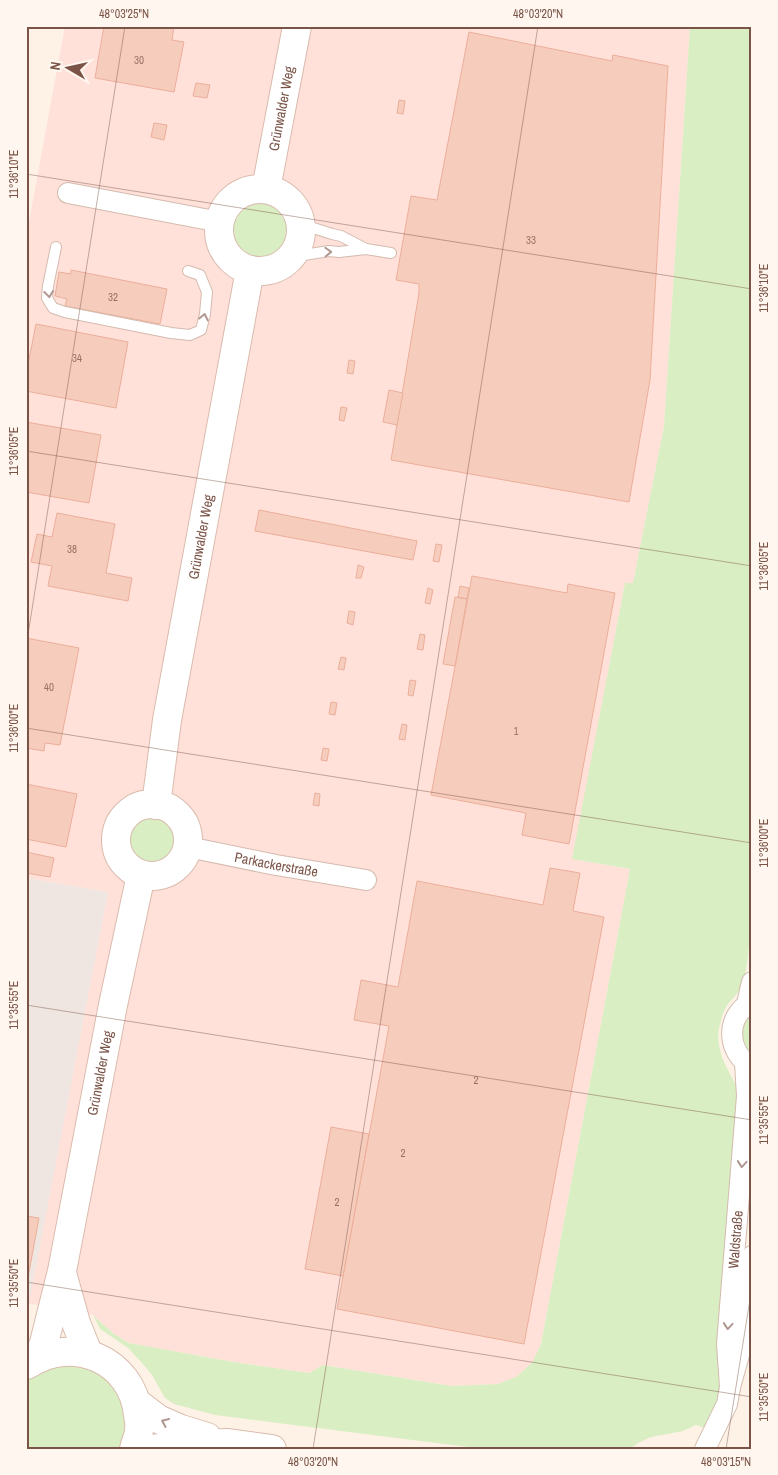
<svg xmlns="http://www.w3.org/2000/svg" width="778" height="1475" font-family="'Archivo Narrow',sans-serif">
<rect width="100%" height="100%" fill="#fef2e7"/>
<polygon fill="#ffe1da" points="65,26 690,26 664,426 633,584 625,583 573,859 630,869 541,1344 532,1364 516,1377 498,1384 452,1386 324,1365 309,1373 234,1362 129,1343 114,1334 93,1315 26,1303 26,1298 29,1298 108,892 26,878 26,238"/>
<polygon fill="#efe6e1" points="26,878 108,892 30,1298 26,1298"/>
<g fill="#daeec3">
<path d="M 690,26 L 752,26 L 752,908 C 750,933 749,960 743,985 C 741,990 730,1001 726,1007 C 724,1011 722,1016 721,1021 C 713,1044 724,1063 735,1083 L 739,1084 L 722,1367 L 718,1398 L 713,1412 L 705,1428 L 696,1425 L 683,1431 L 651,1437 L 638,1443 L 630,1449 L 484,1449 L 215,1415 L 174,1404 L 165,1398 L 152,1375 L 142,1363 L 128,1348 L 100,1329 L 93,1315 L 114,1334 L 129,1343 L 234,1362 L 309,1373 L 323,1365 L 452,1386 L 498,1384 L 516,1377 L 532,1363 L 541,1344 L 630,869 L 572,859 L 625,583 L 633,583 L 664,426 Z"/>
<circle cx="259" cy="229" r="33"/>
<circle cx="152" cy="840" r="28"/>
<path d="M 752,1011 L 752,1057 C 736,1038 738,1030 752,1011 Z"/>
<polygon points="70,1360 111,1376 130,1416 124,1449 26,1449 26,1377"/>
</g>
<g fill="#f6ccbc" stroke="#ebaf9a">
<polygon points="104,26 174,26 172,40 184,42 174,92 95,78"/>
<polygon points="469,32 612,61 613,55 668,66 650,380 629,502 391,460 419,293 419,284 396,280 411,196 437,200"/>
<polygon points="196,83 210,85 207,98 193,96"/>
<polygon points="399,100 405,101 403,114 397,113"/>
<polygon points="154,123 167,125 164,140 151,137"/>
<polygon points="71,270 167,289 160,324 65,306 67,299 55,296 59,272 71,274"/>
<polygon points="36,324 128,342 116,408 26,391 26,375"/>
<polygon points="349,360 355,361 353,374 347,373"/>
<polygon points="389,390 403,393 397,425 383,422"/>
<polygon points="341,407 347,408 344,421 339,420"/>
<polygon points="26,422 101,435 89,503 26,492"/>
<polygon points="259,510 417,541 413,560 255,531"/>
<polygon points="57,513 115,524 106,573 132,578 128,601 48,586 52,566 31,562 37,534 52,537"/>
<polygon points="436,544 442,545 439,562 433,561"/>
<polygon points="358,565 364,567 361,578 356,578"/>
<polygon points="472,576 567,593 568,584 615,593 569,844 522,835 526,813 431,795"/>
<polygon points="460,586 469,588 467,599 458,597"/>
<polygon points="428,588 433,590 430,604 425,603"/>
<polygon points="455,597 467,599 455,666 443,664"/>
<polygon points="349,611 355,612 353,625 347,623"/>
<polygon points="420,634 425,635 423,650 417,649"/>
<polygon points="26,638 79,648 60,745 45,743 44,751 26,748"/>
<polygon points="341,657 346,658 344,670 338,669"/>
<polygon points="410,680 416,681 413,696 408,695"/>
<polygon points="331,702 337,703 335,715 329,714"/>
<polygon points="402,724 407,725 405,740 399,739"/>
<polygon points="323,748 329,749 327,761 321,760"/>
<polygon points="26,784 77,794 66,847 26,839"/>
<polygon points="315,793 320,794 319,806 313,805"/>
<polygon points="26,852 54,858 50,877 26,873"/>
<polygon points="550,868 580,873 573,911 604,917 524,1344 337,1309 389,1026 354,1020 361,980 398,987 417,881 543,905"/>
<polygon points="331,1127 369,1134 343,1276 305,1269"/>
<polygon points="26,1216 39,1218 27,1283 26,1282"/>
</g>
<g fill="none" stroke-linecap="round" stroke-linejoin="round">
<g stroke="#d4bbae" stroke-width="12">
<g id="lane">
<polyline points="301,224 332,234 341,236 366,249"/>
<polyline points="56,247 48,286 47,298 53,308 65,312 171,333 190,335 201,330 205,314 207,292 200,275 188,271"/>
<polyline points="291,257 329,251 339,252 366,249 391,253"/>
</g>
</g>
<g stroke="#d4bbae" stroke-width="22">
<g id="street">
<polyline points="68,193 220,222"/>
<path id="s1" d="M 188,847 L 276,865 L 366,880"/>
<path d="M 752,1002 C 725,1016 726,1052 752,1067"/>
<polyline points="747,1004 752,982"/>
<path id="s2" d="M 730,1387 L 727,1344 L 747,1096 L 745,1063"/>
<polyline points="705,1449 727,1404 730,1387 742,1344 752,1256"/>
</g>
</g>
<g stroke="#dabbad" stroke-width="30">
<g id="secondary">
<path id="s3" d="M 266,189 L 297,26"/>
<circle cx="260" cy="230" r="41"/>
<circle cx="152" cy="840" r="36"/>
<path id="s4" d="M 156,805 L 167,720 L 250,270"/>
<polyline points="62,1273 76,1323 88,1353"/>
<path id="s5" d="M 38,1358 L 44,1343 L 62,1271 L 113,1005 L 141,875"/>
<path d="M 27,1365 C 72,1334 133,1360 138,1415 C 139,1420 140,1425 139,1430 C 139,1436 135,1443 134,1449"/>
<polyline points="137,1403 158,1419 181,1429 207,1437"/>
<polyline points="152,1449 177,1445 228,1443 272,1449"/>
</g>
</g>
<use href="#lane" stroke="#fff" stroke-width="10"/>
<use href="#street" stroke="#fff" stroke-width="20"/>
<use href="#secondary" stroke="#fff" stroke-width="28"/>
</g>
<defs><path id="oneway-chevron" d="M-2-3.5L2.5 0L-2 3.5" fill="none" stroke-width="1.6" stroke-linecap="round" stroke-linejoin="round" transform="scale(1.25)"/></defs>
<g stroke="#b09891">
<use href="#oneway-chevron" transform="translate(328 252) rotate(-2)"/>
<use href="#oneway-chevron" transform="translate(49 294) rotate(83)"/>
<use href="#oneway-chevron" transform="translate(204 317) rotate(-78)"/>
<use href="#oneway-chevron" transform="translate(742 1164) rotate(95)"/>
<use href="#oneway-chevron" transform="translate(728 1326) rotate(95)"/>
<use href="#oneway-chevron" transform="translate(165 1422) rotate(-156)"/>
</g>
<path fill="none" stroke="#7b5448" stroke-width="1" stroke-opacity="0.45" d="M 26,174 L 752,289M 26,451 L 752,566M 26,647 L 125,26M 26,728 L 752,843M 26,1005 L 752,1120M 26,1282 L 752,1397M 313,1449 L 538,26M 726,1449 L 752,1287"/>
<g text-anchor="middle" stroke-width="4" stroke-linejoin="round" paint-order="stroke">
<g font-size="11" fill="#9a7265">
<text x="139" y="64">30</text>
<text x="531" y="244">33</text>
<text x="113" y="301">32</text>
<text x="77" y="362">34</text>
<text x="72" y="553">38</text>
<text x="49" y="691">40</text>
<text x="516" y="735">1</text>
<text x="476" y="1084">2</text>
<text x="403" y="1157">2</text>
<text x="337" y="1206">2</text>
</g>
<g font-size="14" fill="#7b5448" stroke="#fff7ef">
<text dy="5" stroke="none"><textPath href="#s3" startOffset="82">Grünwalder Weg</textPath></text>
<text dy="5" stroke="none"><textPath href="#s4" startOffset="272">Grünwalder Weg</textPath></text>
<text dy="5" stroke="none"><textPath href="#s1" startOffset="90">Parkackerstraße</textPath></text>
<text dy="5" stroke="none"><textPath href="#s5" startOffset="292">Grünwalder Weg</textPath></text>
<text dy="5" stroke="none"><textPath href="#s2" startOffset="148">Waldstraße</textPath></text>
</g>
</g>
<rect width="778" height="1475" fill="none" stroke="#fff7ef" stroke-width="55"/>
<g transform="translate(68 68) rotate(279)" stroke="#fff7ef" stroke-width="4" paint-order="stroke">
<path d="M0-4L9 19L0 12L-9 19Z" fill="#7b5448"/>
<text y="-8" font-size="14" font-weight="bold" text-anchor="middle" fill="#7b5448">N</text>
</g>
<rect x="28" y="28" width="722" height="1420" fill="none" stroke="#7b5448" stroke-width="2"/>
<g font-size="12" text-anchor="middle" fill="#7b5448">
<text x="124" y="18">48°03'25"N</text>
<text x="538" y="18">48°03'20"N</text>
<text transform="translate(14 174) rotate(-90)" y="4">11°36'10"E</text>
<text transform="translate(764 288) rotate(-90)" y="4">11°36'10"E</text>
<text transform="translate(14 451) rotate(-90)" y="4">11°36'05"E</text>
<text transform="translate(764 566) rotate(-90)" y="4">11°36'05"E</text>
<text transform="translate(14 728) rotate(-90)" y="4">11°36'00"E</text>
<text transform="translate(764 843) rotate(-90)" y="4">11°36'00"E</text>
<text transform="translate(14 1005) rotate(-90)" y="4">11°35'55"E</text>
<text transform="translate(764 1120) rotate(-90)" y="4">11°35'55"E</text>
<text transform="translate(14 1283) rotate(-90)" y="4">11°35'50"E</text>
<text transform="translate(764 1397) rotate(-90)" y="4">11°35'50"E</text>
<text x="313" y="1466">48°03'20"N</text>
<text x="726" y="1466">48°03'15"N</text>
</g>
</svg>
